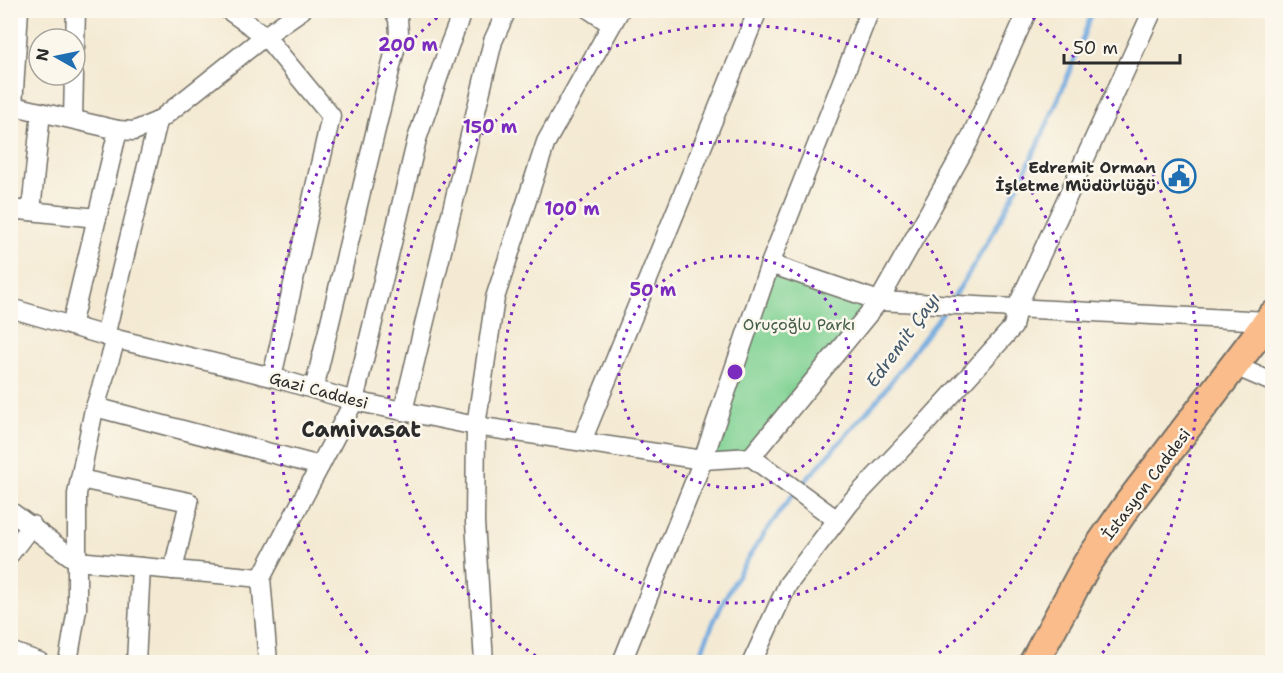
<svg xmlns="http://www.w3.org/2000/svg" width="1283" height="673" font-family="'Shantell Sans',sans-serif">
<rect width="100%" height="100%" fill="#fbf7ec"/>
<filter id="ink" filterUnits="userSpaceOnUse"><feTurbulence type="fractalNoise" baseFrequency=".0167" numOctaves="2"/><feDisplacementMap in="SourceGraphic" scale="12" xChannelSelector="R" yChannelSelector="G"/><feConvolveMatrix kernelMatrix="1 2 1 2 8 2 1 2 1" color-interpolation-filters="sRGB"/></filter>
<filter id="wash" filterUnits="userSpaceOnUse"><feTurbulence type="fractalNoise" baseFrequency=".008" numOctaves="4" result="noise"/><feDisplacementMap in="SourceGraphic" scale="24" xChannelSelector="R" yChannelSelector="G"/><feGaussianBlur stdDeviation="1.35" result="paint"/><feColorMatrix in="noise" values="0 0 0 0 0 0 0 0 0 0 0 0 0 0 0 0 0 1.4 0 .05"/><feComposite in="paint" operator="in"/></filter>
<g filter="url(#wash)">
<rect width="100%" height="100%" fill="#f4ead3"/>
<polygon fill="#7fd193" stroke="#557e5f" stroke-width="1.5" points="770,264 879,301 751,457 703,460"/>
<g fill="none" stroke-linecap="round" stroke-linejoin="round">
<g stroke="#6ea8de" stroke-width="4.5">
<path d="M 951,301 C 1012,210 1056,112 1093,10"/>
<polyline points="800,487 878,399 945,310"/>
<path d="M 698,662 C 718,600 755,544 794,493"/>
</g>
</g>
</g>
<g filter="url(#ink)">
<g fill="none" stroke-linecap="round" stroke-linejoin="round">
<g stroke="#716e66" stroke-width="21">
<g id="minor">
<polyline points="228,10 265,36 331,116 272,377"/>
<polyline points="590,10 611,24"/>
<polyline points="75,48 76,10"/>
<polyline points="10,105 118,130 134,131 158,121 265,36 302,10"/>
<polyline points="13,106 19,10"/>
<polyline points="73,119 74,75"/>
<polyline points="10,209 97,218"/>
<polyline points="31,211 41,112"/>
<polyline points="770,264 879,301 1268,321"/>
<polyline points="10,308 116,339 272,377 354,401 476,426 703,460 751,457 879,301 969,141 1028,10"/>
<polyline points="71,326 118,130"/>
<polyline points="105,336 158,121"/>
<polyline points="1235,366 1272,382"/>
<polyline points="314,389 399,33 398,19 393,10"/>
<polyline points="95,407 320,466"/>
<polyline points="403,411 493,41 507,10"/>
<polyline points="582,441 758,10"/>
<polyline points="751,457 837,520"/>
<polyline points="80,479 189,502 173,570"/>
<polyline points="10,511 77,561 261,578"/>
<polyline points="10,554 32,525"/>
<polyline points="10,651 40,662"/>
<polyline points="68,662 77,609 77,494 93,414 116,339"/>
<polyline points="136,662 141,567"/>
<polyline points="268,662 261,578 354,401 417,139 449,46 463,10"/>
<polyline points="484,662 475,522 476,426 495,298 546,142 620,10"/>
<polyline points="622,662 703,460 770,264 870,10"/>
<polyline points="752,662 788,584 850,503 929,420 1013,327 1017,307 1153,10"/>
</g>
</g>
<g stroke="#716e66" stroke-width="32">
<polyline id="primary" points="1034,662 1087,564 1129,503 1272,316"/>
</g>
<use href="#minor" stroke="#fff" stroke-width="18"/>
<use href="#primary" stroke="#f9bc8a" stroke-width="28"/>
</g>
</g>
<g fill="none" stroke="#7b2cbf" stroke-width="3" stroke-dasharray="3 6">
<circle cx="735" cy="372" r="116"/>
<circle cx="735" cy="372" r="231"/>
<path d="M543 661A347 347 0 1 1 927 661"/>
<path d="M373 660A463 463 0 0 1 444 12M1026 12A463 463 0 0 1 1097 660"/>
</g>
<defs>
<g id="civic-ring" transform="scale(1.725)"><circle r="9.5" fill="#fbf7ec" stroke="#1f6fb2" stroke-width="1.5"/><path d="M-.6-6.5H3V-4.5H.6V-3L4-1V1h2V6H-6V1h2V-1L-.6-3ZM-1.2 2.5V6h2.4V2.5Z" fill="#1f6fb2"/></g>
</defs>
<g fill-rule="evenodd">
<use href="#civic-ring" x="1179" y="176"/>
</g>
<g text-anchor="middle" stroke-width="5" stroke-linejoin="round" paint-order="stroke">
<g font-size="16" font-weight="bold" fill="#2b2b2b" stroke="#fbf7ec" text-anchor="end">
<text x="1156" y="173">Edremit Orman<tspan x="1156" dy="18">İşletme Müdürlüğü</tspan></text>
</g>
<g font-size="16" fill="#445d4a" stroke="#fbf7ec">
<text x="799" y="330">Oruçoğlu Parkı</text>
</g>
<g font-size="16" fill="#2b2b2b" stroke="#fbf7ec">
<text transform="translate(319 390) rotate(15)" y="6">Gazi Caddesi</text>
<text transform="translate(1146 484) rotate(-53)" y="6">İstasyon Caddesi</text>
</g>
<g font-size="18" font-style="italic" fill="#42576a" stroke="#fbf7ec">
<text transform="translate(903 340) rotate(-54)" y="6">Edremit Çayı</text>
</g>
<g font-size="22" font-weight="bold" fill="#2b2b2b" stroke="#fbf7ec">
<text x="361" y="437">Camivasat</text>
</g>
</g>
<circle cx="735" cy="372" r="9" fill="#7b2cbf" stroke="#fbf7ec" stroke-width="3"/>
<g font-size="18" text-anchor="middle" font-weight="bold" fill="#7b2cbf" stroke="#fbf7ec" stroke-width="5" stroke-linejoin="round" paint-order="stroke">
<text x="408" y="51">200 m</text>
<text x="490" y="133">150 m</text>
<text x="572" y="215">100 m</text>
<text x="653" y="296">50 m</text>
</g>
<rect width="1283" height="673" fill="none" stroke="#fbf7ec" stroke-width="36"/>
<g transform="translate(57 57) rotate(279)"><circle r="28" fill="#fbf7ec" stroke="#a8a59f" stroke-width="1.5"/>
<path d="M0-4.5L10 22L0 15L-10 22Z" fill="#1f6fb2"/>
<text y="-9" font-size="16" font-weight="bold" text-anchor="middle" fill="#2b2b2b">N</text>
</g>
<path d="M1064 54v9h116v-9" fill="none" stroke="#2b2b2b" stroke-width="3"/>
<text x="1073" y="54" font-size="18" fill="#2b2b2b" stroke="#fbf7ec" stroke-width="4.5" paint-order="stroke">50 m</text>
</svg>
